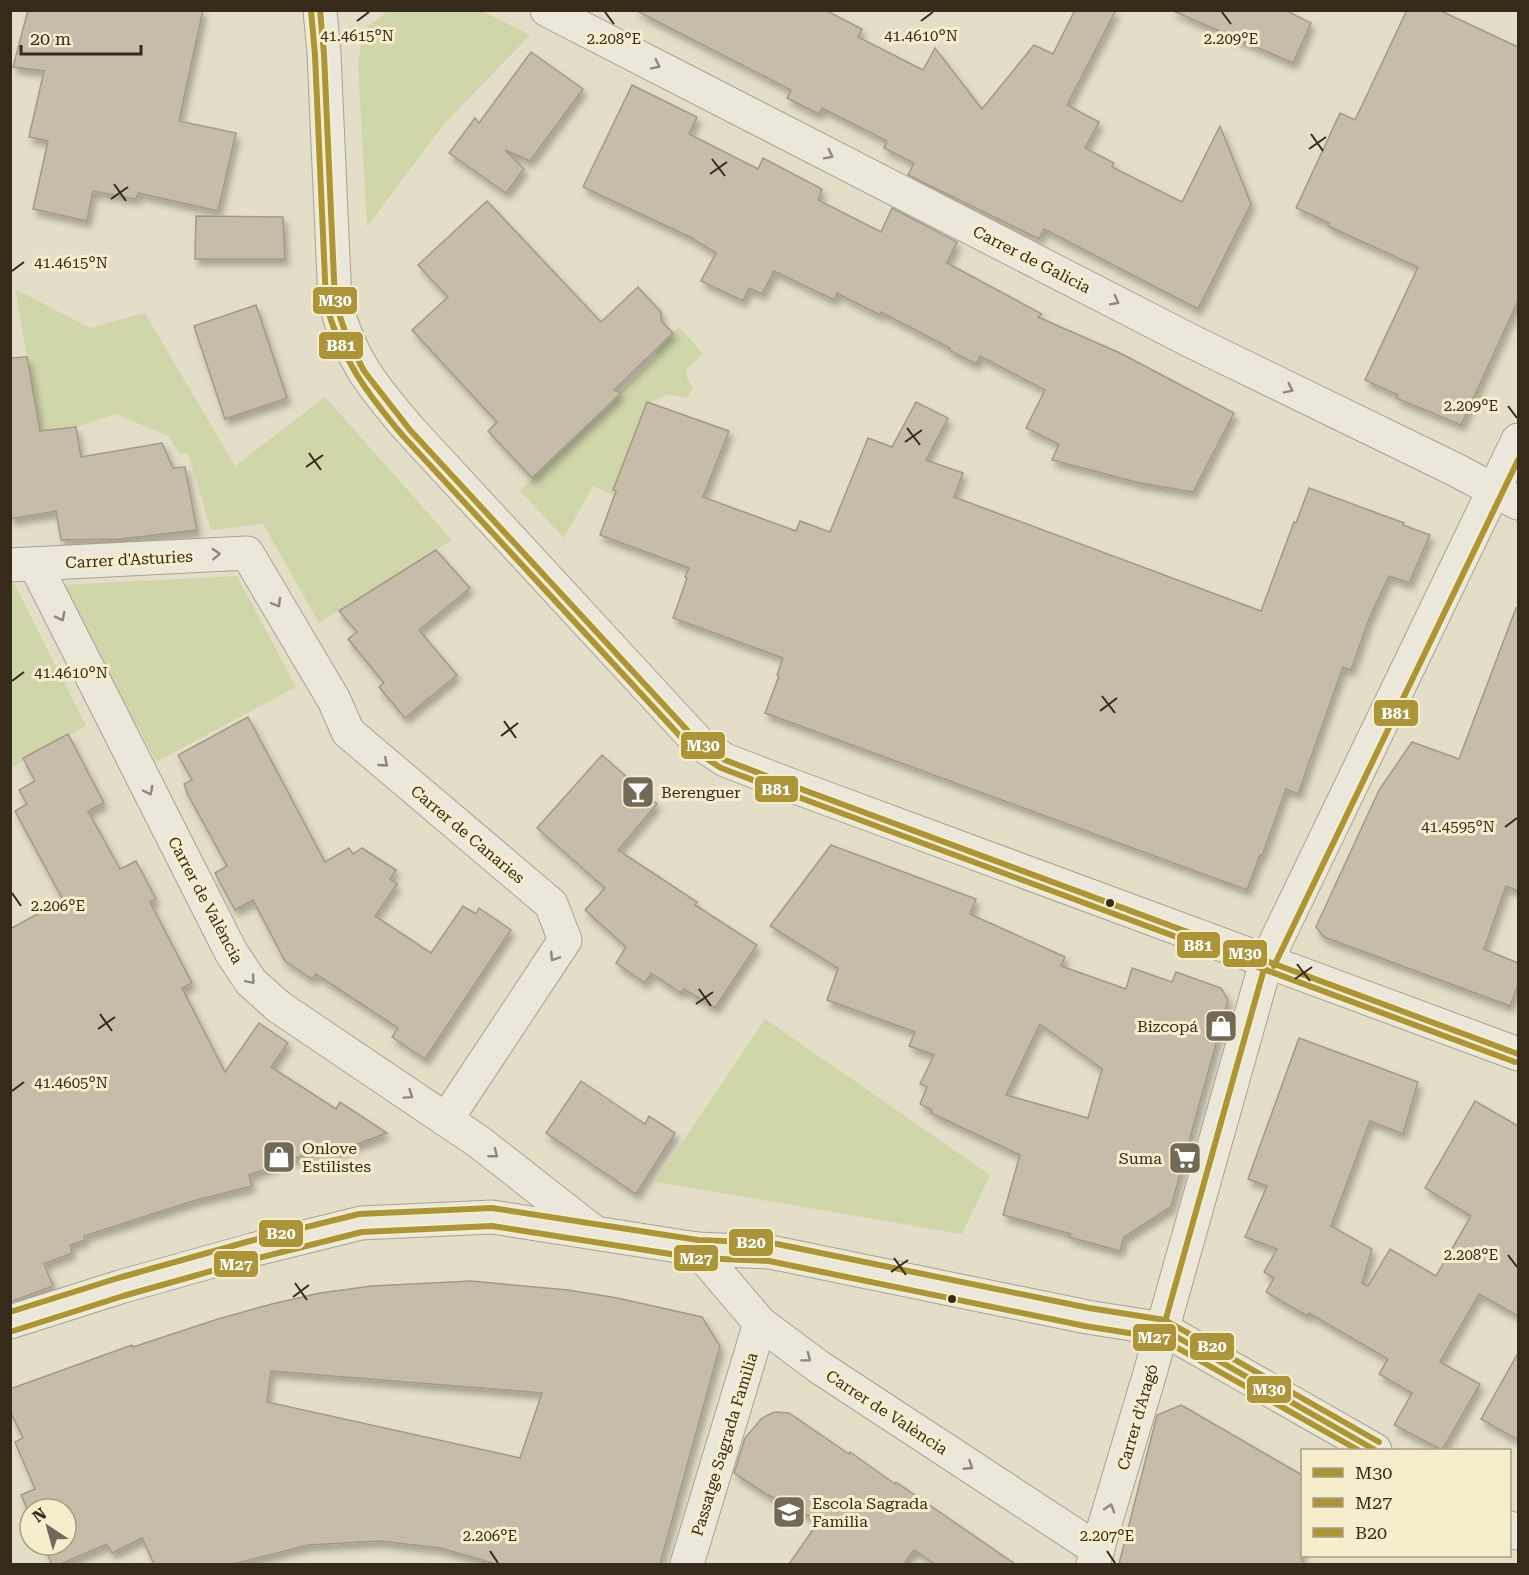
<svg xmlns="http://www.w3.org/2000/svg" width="1529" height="1575" font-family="'Roboto Serif',serif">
<defs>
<filter id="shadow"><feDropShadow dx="3.5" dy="6" stdDeviation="3" flood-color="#0004"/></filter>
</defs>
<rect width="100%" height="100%" fill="#e4dec8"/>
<g fill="#d1d5aa">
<polygon points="482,11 530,35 444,124 367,227 358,64 361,43 367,27 388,11"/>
<polygon points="15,289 90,328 145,313 235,466 325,397 452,540 319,623 263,524 211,530 188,453 180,454 168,436 116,414 76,427 40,431"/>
<polygon points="679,327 703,354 687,369 687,378 693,388 687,398 668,394 648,404 613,495 593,486 564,538 520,491 658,355 653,350"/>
<polygon points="237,576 296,687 156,762 61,585"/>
<polygon points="10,582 14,583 86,726 11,768"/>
<polygon points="765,1019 990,1175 962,1234 656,1182"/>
</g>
<g fill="#c7bca9" stroke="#a39988" stroke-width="1.5" fill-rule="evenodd" filter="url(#shadow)">
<polygon points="28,10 203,10 179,121 236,133 218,211 138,193 136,199 93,191 87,221 33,209 48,141 29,137 44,71 13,67"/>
<polygon points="635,10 825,10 862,29 858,37 923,70 935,48 982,109 1034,45 1053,54 1075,10 1116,10 1067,105 1099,122 1085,148 1114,163 1112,167 1182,202 1220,126 1251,204 1198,309 1044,229 1039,239 908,175 914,163 884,148 887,141 822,108 819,114 787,98 791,90"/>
<polygon points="1171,10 1285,10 1311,23 1293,63"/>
<polygon points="1407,10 1439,10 1518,47 1518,301 1461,425 1396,398 1398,395 1365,380 1418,267 1328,226 1329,223 1296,208 1340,113 1355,120"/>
<polygon points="531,52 583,89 530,161 505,150 524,169 506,193 449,153 475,118 479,123"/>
<polygon points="632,85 697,117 689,134 758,169 763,158 822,189 818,200 881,232 892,208 957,242 947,263 1042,314 1038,317 1120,353 1234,413 1193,492 1140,483 1052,460 1059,444 1026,428 1045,390 980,356 976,364 949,350 950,348 881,312 880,315 837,293 834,300 774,271 762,294 749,288 743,301 701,281 716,253 690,237 583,187"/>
<polygon points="487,201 601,322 638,287 661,312 661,321 673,333 614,390 621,393 532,478 488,431 497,422 412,330 448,297 418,265"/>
<polygon points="196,216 283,217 285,259 195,259"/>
<polygon points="256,305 287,398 225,419 194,326"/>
<polygon points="27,357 40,431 76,427 81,457 162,443 173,468 185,467 197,530 122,539 61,540 56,511 10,519 10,358"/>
<polygon points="647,402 729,431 703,497 796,531 800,521 830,532 868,438 892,447 916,402 948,418 926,460 963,473 954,497 1261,611 1294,522 1296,523 1309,488 1404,523 1403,525 1430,535 1409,583 1389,576 1369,619 1351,670 1343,667 1298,794 1286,789 1262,856 1260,855 1247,890 765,713 779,676 777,675 783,658 673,618 687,578 685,577 689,568 600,535 616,491 613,490"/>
<polygon points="436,550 470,588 419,630 457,675 405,718 379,687 384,683 348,639 357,632 339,611"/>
<polygon points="1516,608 1518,608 1518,891 1506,886 1484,949 1518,963 1518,984 1510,1006 1324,937 1316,927 1379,790 1412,742 1459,759"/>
<polygon points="248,717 325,862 349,848 353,854 362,848 396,870 390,879 397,884 375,916 431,953 463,906 476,914 479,908 511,930 425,1059 392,1037 398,1028 316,974 312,979 285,961 253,900 235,910 215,873 227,866 187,793 184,784 192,780 178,755"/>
<polygon points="68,734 104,803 88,811 120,869 136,861 156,899 150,902 192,983 182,988 225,1072 259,1023 288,1043 271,1067 336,1109 340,1102 387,1133 328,1155 326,1147 249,1175 252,1186 193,1201 84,1236 85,1240 70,1245 72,1253 44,1264 53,1286 10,1302 10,929 63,900 15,811 27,804 19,790 35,781 23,758"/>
<polygon points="602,755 657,804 618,850 697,902 695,905 757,945 715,1008 684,989 681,993 651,973 645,983 616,963 626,947 585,910 605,888 537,828"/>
<path d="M 831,845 L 976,899 L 970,914 L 1065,957 L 1061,966 L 1126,989 L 1132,968 L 1172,982 L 1176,972 L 1221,988 L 1228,1000 L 1171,1207 L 1124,1237 L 1120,1251 L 1069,1237 L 1071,1234 L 1003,1215 L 1020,1155 L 931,1113 L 932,1110 L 920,1104 L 927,1087 L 920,1084 L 934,1055 L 909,1046 L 915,1032 L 827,1000 L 838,968 L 770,926 ZM 1040,1024 L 1102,1069 L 1088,1118 L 1006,1095 Z"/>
<polygon points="1299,1038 1418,1082 1403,1134 1370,1121 1331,1226 1372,1249 1362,1283 1368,1286 1390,1249 1436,1276 1471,1216 1425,1188 1475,1101 1518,1126 1518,1316 1479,1294 1440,1362 1480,1384 1442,1450 1394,1425 1412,1393 1379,1374 1388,1359 1309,1313 1307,1316 1266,1292 1274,1278 1264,1272 1277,1249 1245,1237 1267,1186 1248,1179"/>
<polygon points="581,1081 645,1124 649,1116 675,1133 636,1194 546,1133"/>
<path d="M 471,1281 L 568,1290 L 617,1298 L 702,1317 L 720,1346 L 660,1564 L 496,1564 L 440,1548 L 380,1541 L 308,1545 L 234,1564 L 154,1564 L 142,1538 L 112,1553 L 107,1544 L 61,1564 L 52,1564 L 43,1545 L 66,1545 L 66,1509 L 30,1509 L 30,1515 L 21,1495 L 35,1489 L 15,1442 L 23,1438 L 10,1411 L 10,1389 L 132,1345 L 133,1347 L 218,1319 L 272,1304 L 320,1293 L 372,1286 ZM 271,1371 L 542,1393 L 520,1458 L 267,1402 Z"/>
<polygon points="1518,1353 1518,1440 1481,1419"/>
<polygon points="1181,1405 1302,1475 1302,1564 1119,1564 1157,1415"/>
<polygon points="774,1412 789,1413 849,1454 850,1452 895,1484 896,1482 1015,1564 935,1564 914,1550 904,1564 789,1564 819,1521 766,1494 734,1473 745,1438 762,1418"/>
</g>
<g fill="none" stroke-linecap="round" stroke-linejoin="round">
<g stroke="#a8a292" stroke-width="35">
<g id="minor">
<path d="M 320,10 L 324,54 L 335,302 C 350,359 372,386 410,430 L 698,742 L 725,760 L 782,782 L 1518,1054"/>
<polyline points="547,10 1191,341 1456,470 1518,503"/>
<polyline points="35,564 231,952 251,982 279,1007 479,1142 594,1232"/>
<polyline points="10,565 247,553 334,700 348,732 551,904 565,940 446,1120"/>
<polyline points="697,1249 760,1323 819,1367 1098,1550"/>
<polyline points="10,1322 120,1287 252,1250 361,1223 492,1217 697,1249 770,1252 1087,1317 1163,1329 1375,1450"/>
<polyline points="1510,1528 1518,1533"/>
<polyline points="687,1564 760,1323"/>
<polyline points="1093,1564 1150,1373 1266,962 1518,440"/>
</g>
</g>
<use href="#minor" stroke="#ebe7db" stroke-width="33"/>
<g stroke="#f6edcd" stroke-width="10">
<g id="bus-1">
<polyline points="320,10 324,54 335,302 348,340 364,371 410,430 698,742 725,760 782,782 1518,1054"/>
<polyline points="1163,1329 1266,962"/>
<polyline points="1163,1329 1375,1450"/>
</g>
</g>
<g stroke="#f6edcd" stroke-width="10">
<polyline id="bus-2" points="13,1331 123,1296 254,1259 362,1232 492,1226 696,1258 769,1261 1085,1326 1160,1338 1358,1450"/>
</g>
<g stroke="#f6edcd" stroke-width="10">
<polyline id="bus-3" points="10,1312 118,1278 250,1241 359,1214 492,1208 698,1240 772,1243 1089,1308 1165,1320 1379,1442"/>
</g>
<g stroke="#f6edcd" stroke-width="10">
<g id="bus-4">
<path d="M 311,11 L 315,55 L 326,302 C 338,355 369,396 403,436 L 692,749 L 721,768 L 779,790 L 1515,1062"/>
<polyline points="1274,966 1518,460"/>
</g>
</g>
<use href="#bus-1" stroke="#ab943a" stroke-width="6"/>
<use href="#bus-2" stroke="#ab943a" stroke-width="6"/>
<use href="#bus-3" stroke="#ab943a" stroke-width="6"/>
<use href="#bus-4" stroke="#ab943a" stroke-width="6"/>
</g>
<defs><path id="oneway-chevron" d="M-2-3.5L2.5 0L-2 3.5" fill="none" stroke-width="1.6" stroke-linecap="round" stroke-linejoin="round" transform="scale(1.5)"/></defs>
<g stroke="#90887b">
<use href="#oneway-chevron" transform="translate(656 65) rotate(27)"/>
<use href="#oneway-chevron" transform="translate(829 155) rotate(27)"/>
<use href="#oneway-chevron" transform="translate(1115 301) rotate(27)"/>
<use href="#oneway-chevron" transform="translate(1289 389) rotate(26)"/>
<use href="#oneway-chevron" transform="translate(216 554) rotate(-3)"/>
<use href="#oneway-chevron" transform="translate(277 603) rotate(60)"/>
<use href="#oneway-chevron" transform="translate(61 617) rotate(63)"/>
<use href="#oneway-chevron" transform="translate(384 763) rotate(41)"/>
<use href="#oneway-chevron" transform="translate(149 791) rotate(63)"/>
<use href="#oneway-chevron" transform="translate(554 957) rotate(123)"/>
<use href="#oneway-chevron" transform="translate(251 980) rotate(50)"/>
<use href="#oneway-chevron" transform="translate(409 1095) rotate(34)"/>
<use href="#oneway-chevron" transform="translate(494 1154) rotate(38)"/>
<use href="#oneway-chevron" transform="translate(807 1358) rotate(37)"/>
<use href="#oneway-chevron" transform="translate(969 1466) rotate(33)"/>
<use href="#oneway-chevron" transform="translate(1110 1508) rotate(-73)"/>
</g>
<path fill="none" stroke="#362a1b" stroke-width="2" d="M 605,12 L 614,24M 1222,12 L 1231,24M 357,21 L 369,12M 921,21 L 933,12M 1311,134 L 1323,151M 1309,149 L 1326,137M 712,159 L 725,176M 710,174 L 727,162M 114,184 L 126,201M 111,199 L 128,187M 12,271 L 24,262M 1508,406 L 1517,418M 907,428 L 920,445M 905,442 L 922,430M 309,453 L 321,470M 306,467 L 323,455M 12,681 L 24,672M 1102,696 L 1115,713M 1100,711 L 1117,698M 504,721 L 516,738M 501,736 L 518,723M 1505,827 L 1517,818M 12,893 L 21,906M 1297,964 L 1310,981M 1295,979 L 1312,967M 699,989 L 711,1006M 696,1004 L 713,992M 100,1014 L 112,1031M 98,1029 L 115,1017M 12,1091 L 24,1082M 1508,1255 L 1517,1267M 894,1258 L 906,1275M 891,1272 L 908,1260M 295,1283 L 307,1300M 293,1297 L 309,1285M 490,1551 L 498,1563M 1107,1551 L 1115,1563"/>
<defs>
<g id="bar-square" transform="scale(1.725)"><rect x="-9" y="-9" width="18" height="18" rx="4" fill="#736958" stroke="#f6edcd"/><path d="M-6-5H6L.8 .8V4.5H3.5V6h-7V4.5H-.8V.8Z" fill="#fff"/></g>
<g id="shop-square" transform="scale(1.725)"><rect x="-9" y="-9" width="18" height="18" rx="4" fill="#736958" stroke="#f6edcd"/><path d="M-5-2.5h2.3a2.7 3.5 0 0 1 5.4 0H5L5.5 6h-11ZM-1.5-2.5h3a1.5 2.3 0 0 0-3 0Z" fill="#fff"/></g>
<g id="supermarket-square" transform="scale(1.725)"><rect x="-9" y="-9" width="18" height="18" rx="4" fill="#736958" stroke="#f6edcd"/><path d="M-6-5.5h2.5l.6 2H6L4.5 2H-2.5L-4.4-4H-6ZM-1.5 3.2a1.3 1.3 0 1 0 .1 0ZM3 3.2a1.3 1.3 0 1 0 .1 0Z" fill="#fff"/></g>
<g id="school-square" transform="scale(1.725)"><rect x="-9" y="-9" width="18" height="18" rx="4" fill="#736958" stroke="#f6edcd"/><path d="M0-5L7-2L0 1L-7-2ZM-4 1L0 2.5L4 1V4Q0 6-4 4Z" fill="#fff"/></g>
</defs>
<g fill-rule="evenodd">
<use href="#bar-square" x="638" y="792"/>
<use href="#shop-square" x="1221" y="1026"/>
<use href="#shop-square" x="279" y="1157"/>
<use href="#supermarket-square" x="1185" y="1158"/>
<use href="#school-square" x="789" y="1512"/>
</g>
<g fill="#362a1b" stroke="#f6edcd" stroke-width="2">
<circle cx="1110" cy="903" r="5"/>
<circle cx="952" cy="1299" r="5"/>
</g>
<g text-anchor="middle" stroke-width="6" stroke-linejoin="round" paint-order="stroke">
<g font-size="16" fill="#362a1b" stroke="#f6edcd">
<text transform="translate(1032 259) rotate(27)" y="6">Carrer de Galicia</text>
<text transform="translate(129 559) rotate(-3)" y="6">Carrer d'Asturies</text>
<text transform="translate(468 834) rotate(40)" y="6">Carrer de Canaries</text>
<text transform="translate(206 900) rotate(62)" y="6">Carrer de València</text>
<text transform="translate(887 1412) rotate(33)" y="6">Carrer de València</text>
<text transform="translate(1137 1417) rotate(-74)" y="6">Carrer d'Aragó</text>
<text transform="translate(724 1444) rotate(-73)" y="6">Passatge Sagrada Familia</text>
</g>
<g font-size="16" fill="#362a1b" stroke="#f6edcd" text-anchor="start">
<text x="661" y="798">Berenguer</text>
<text x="1198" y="1032" text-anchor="end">Bizcopá</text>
<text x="302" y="1154">Onlove<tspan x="302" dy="18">Estilistes</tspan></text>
<text x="1162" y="1164" text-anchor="end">Suma</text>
<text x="812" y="1509">Escola Sagrada<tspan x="812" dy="18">Familia</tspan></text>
</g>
</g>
<g font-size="15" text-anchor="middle" fill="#362a1b" stroke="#f6edcd" stroke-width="6" stroke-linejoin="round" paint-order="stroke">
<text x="357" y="41">41.4615°N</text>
<text x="921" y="41">41.4610°N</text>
<text x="614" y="44">2.208°E</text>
<text x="1231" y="44">2.209°E</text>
<text x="71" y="268">41.4615°N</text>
<text x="1471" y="411">2.209°E</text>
<text x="71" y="678">41.4610°N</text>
<text x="1458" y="832">41.4595°N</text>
<text x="58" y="911">2.206°E</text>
<text x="71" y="1088">41.4605°N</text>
<text x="1471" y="1260">2.208°E</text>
<text x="490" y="1541">2.206°E</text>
<text x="1107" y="1541">2.207°E</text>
</g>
<g stroke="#f6edcd" stroke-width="2">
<rect x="312" y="286" width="46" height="29" rx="6" fill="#ab943a"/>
<rect x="318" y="331" width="46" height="29" rx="6" fill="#ab943a"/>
<rect x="1373" y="699" width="46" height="28" rx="6" fill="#ab943a"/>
<rect x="680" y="731" width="46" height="29" rx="6" fill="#ab943a"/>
<rect x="754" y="775" width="45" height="28" rx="6" fill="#ab943a"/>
<rect x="1176" y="931" width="45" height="28" rx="6" fill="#ab943a"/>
<rect x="1222" y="939" width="46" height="29" rx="6" fill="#ab943a"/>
<rect x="258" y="1219" width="46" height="29" rx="6" fill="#ab943a"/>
<rect x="728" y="1228" width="46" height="29" rx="6" fill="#ab943a"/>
<rect x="673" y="1244" width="46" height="28" rx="6" fill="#ab943a"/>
<rect x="213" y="1250" width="46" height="28" rx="6" fill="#ab943a"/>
<rect x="1132" y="1323" width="45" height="29" rx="6" fill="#ab943a"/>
<rect x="1189" y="1332" width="46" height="29" rx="6" fill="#ab943a"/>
<rect x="1246" y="1375" width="46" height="29" rx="6" fill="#ab943a"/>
</g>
<g font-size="16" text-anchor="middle" font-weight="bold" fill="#fff">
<text x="335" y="306">M30</text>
<text x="341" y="351">B81</text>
<text x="1396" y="719">B81</text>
<text x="703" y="751">M30</text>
<text x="776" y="795">B81</text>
<text x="1198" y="951">B81</text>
<text x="1245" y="959">M30</text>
<text x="281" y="1239">B20</text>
<text x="751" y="1248">B20</text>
<text x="696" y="1264">M27</text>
<text x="236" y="1270">M27</text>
<text x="1154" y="1343">M27</text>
<text x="1212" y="1352">B20</text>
<text x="1269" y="1395">M30</text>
</g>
<rect width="1529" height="1575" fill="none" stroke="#362a1b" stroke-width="24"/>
<rect x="1301" y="1449" width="210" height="108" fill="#f6edcd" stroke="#a99f86" stroke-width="1.5"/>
<rect x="1313" y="1468" width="30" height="9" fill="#ab943a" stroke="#a99f86" stroke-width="1.5"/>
<text x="1355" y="1479" font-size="18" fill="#362a1b">M30</text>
<rect x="1313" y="1498" width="30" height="9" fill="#ab943a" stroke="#a99f86" stroke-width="1.5"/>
<text x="1355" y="1509" font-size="18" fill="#362a1b">M27</text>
<rect x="1313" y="1528" width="30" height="9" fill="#ab943a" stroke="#a99f86" stroke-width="1.5"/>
<text x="1355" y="1539" font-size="18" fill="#362a1b">B20</text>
<g transform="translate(48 1527) rotate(324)"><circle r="28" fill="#f6edcd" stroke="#a99f86" stroke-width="1.5"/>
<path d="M0-4.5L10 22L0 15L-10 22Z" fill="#736958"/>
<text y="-9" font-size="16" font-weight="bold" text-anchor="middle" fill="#362a1b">N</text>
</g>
<path d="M21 45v9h120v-9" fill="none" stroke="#362a1b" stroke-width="3"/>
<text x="30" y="45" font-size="18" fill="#362a1b" stroke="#f6edcd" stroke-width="4.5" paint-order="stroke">20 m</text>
</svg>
